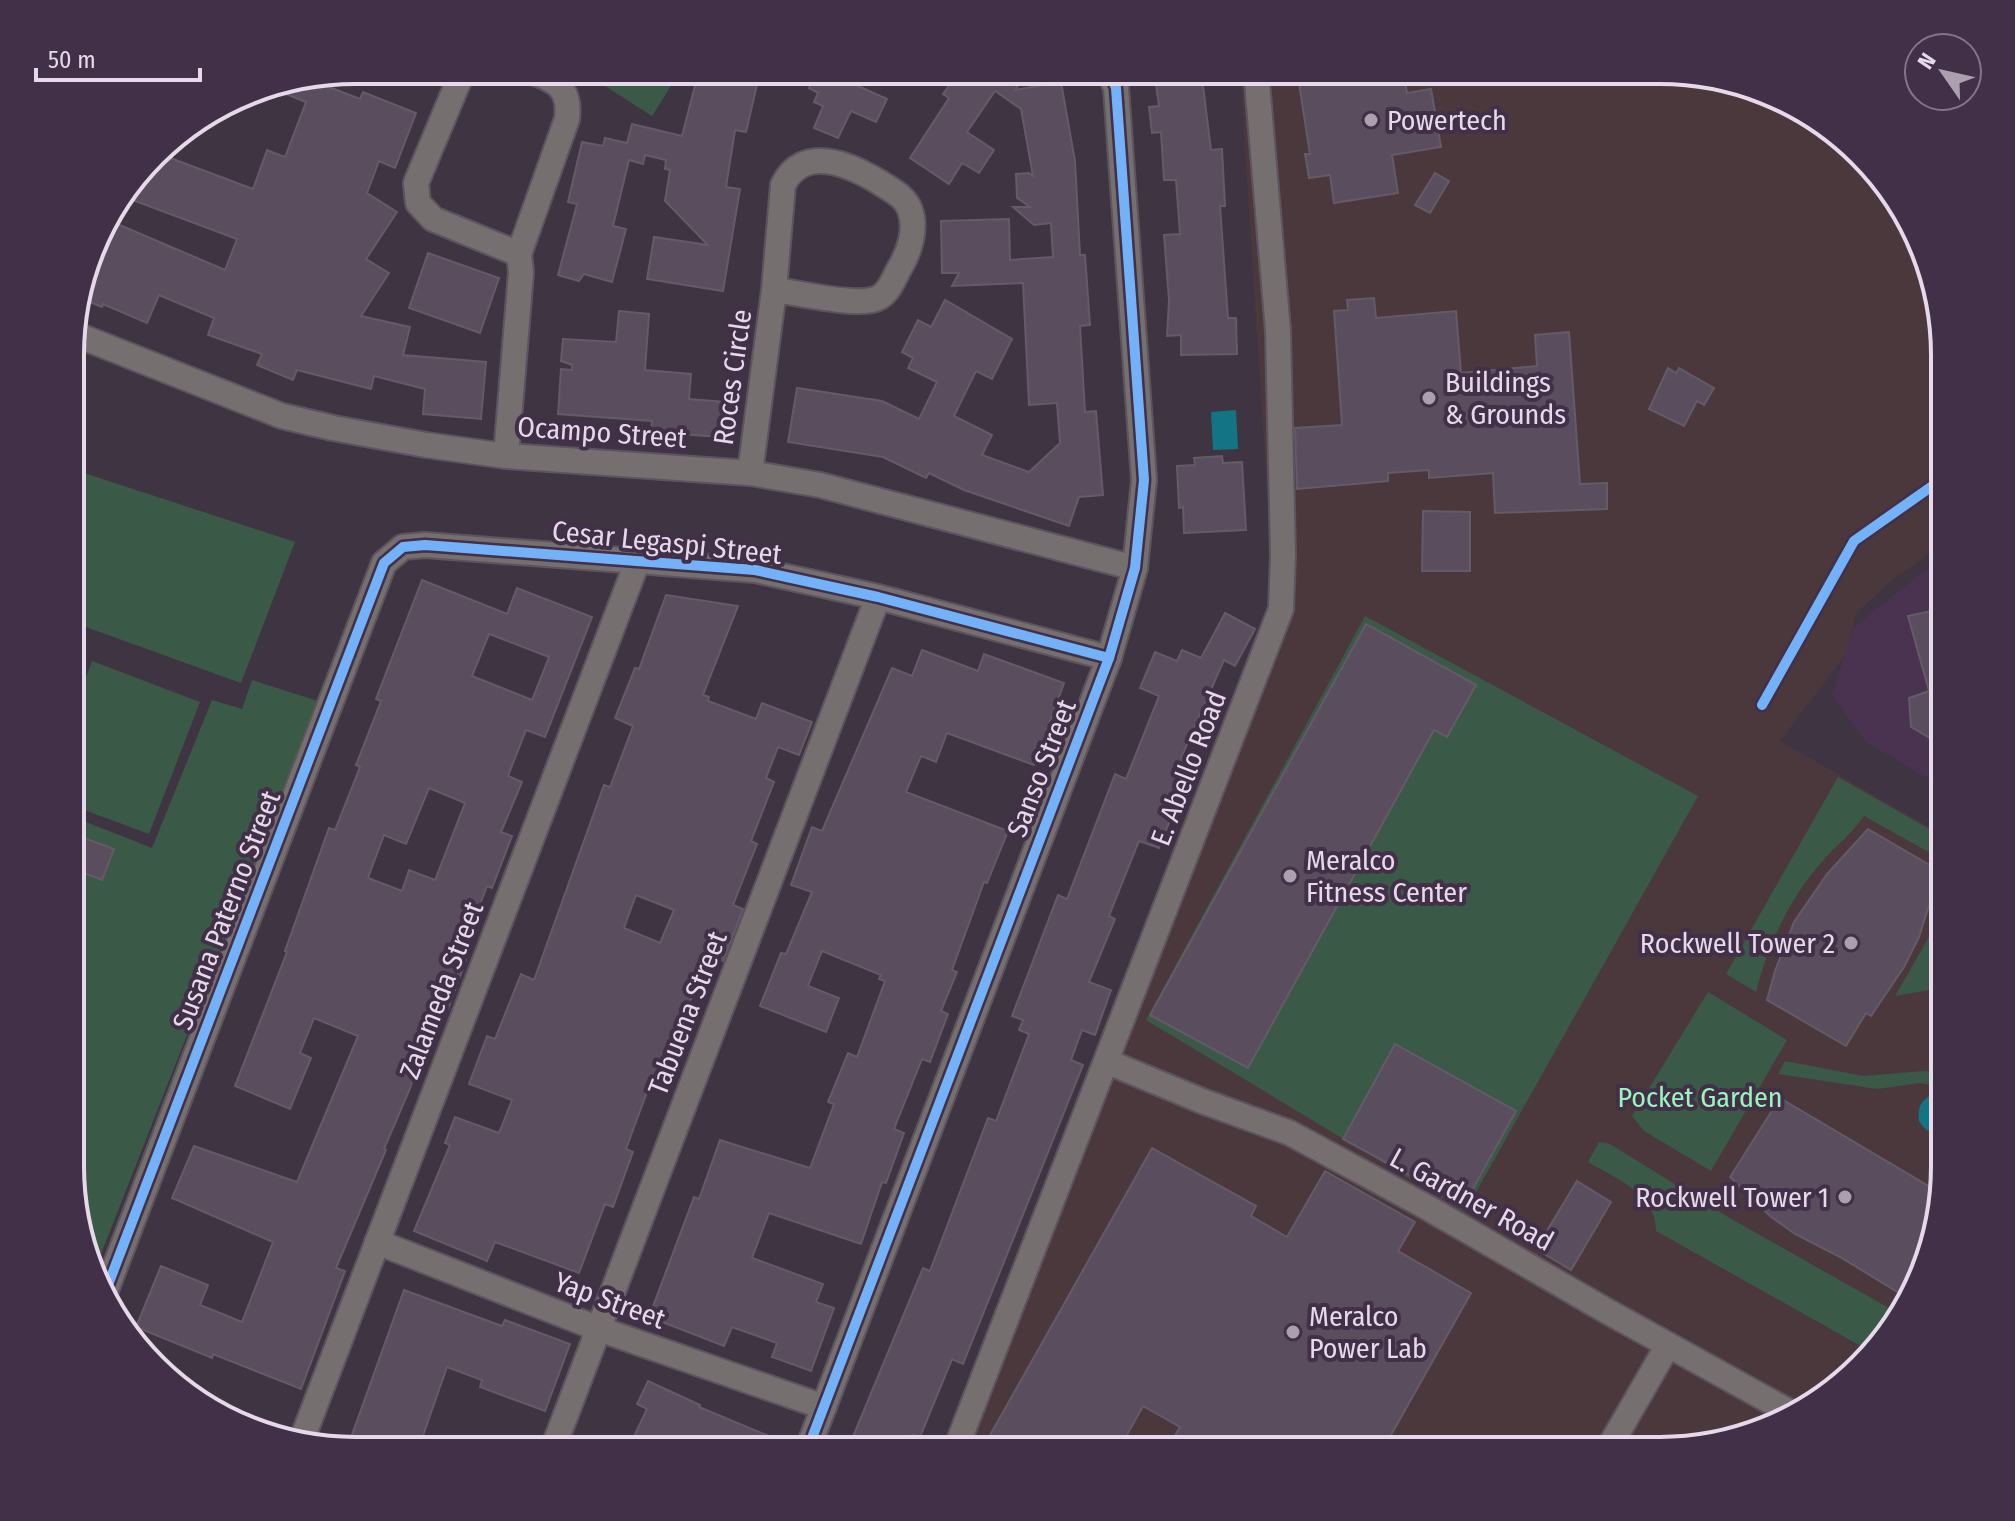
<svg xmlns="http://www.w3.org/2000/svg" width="2015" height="1521" font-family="'Fira Sans Condensed',sans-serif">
<rect width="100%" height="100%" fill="#3f3542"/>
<polygon fill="#4b383d" points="1240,70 1679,71 1769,91 1848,140 1916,229 1945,354 1945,542 1890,582 1856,613 1846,654 1780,741 1945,836 1944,1185 1923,1276 1875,1354 1786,1422 1660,1451 948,1451 1275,612"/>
<polygon fill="#493350" points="1945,555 1945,788 1866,742 1832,695 1853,628"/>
<g fill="#3a5946">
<polygon points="580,70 681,70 652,116"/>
<polygon points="72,469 295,542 241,683 72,622"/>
<polygon points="1365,616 1698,796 1465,1212 1146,1020"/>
<polygon points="92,661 200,702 149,834 71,805 72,715"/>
<polygon points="252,680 318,701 94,1272 71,1185 71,816 152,848 212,700 242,709"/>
<path d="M 1838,777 L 1945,838 L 1934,855 L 1864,816 C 1853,833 1834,847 1821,863 C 1789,899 1768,945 1756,992 L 1726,974 Z"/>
<polygon points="1945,909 1945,971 1934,989 1895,996"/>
<polygon points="1708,992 1787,1040 1711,1171 1644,1131 1632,1116"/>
<polygon points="1785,1061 1864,1076 1923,1071 1944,1072 1938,1086 1919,1083 1877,1089 1778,1074"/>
<path d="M 1599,1142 L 1610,1144 L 1728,1217 L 1896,1312 L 1899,1315 L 1875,1354 L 1656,1231 C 1656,1193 1616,1179 1588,1162 Z"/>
</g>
<g fill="#137484">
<polygon points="1236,410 1238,449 1213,450 1211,412"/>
<path d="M 1934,1094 L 1944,1095 L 1944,1132 C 1933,1135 1925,1131 1919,1121 C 1917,1108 1921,1099 1934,1094 Z"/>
</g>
<g fill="#5a4e5e" stroke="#645b67" stroke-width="2" fill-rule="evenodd">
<polygon points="699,70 736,70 759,76 746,132 735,130 726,187 740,189 723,291 647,279 654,237 708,245 665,201 670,170 665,169 666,160 645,155 643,164 629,160 613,226 626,229 612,282 584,274 579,281 558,275 577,204 568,202 582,142 603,146 605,138 627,143 632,124 682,136"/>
<polygon points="818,70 823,70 887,99 876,122 851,111 838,138 814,128 823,106 814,102 818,93 809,88"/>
<polygon points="922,70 1029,70 1015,90 1061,82 1075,161 1080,255 1085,255 1090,325 1080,326 1085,412 1096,411 1103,495 1079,497 1069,526 964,490 929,473 926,478 883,457 788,442 797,388 882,401 919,419 937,382 908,368 913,358 902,352 918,320 931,327 945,300 1012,339 992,379 976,371 954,416 992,435 982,455 1029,472 1060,443 1057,403 1029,405 1023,283 952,286 959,273 942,273 941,221 1009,219 1010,260 1053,257 1051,223 1034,225 1013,207 1030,207 1017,198 1016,174 1029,173 1033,176 1021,109 995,91 967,132 994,150 979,173 962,163 949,184 910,158 949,98 943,94 951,83"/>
<polygon points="1154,70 1201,70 1211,150 1222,149 1225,206 1220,206 1228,318 1236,318 1237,354 1181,355 1181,335 1167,336 1169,300 1164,235 1180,234 1176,180 1164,180 1161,132 1152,133 1149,107 1159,106"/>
<polygon points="1297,70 1403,70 1407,93 1431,89 1441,147 1392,155 1398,193 1334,203 1330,175 1309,178 1305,154 1310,154"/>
<polygon points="306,78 360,99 363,92 416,113 395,168 379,161 367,193 397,212 366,259 389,273 361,316 410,327 403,355 486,362 481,419 423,414 425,389 374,376 371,389 297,370 293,380 257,365 262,354 208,335 214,318 159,295 147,323 103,304 102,307 79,298 106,219 225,270 237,239 122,196 157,153 253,189 267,150 285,157 306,102 263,85"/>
<polygon points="1435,173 1449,181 1430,213 1415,205"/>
<polygon points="428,253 499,278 480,333 409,308"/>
<polygon points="1374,298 1376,318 1456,311 1461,373 1537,366 1535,335 1569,332 1580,484 1607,483 1607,509 1495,513 1493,473 1429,478 1429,470 1388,473 1388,481 1297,489 1295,428 1342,425 1334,311 1348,310 1347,300"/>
<polygon points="619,311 649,314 645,370 691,374 689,399 737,403 734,438 651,432 652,421 558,414 561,369 572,370 572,365 561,361 563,339 616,342"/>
<polygon points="1668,368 1676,373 1679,368 1714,388 1704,405 1697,401 1684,426 1649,409"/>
<polygon points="1222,456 1223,463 1242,462 1246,530 1184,533 1183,507 1179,508 1177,466 1195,465 1194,458"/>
<polygon points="1423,511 1470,512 1470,571 1422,571"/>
<path d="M 422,580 L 507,614 L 517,588 L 592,617 L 545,737 L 526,730 L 508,776 L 522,782 L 501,832 L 512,836 L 492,888 L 487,886 L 460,958 L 466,960 L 448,1009 L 440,1006 L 409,1091 L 384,1149 L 386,1150 L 336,1268 L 345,1271 L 301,1389 L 213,1354 L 212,1358 L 136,1327 L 161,1266 L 208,1285 L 200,1305 L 242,1322 L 273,1242 L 172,1198 L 194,1146 L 297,1182 L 358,1036 L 314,1018 L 300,1053 L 311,1058 L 290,1109 L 235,1086 L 287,952 L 285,951 L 329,828 L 335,830 L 360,767 L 356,765 L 381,701 L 376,699 ZM 489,634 L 549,657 L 532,700 L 472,676 ZM 429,788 L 465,803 L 435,880 L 409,870 L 402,891 L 368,878 L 384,835 L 406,844 Z"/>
<path d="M 666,595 L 738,606 L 703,695 L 709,697 L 708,701 L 756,719 L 762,703 L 812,722 L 799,755 L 778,747 L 766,778 L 774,782 L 751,841 L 757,844 L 733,905 L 743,909 L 723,961 L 709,956 L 683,1018 L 681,1017 L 655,1086 L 650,1084 L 626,1149 L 633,1152 L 613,1207 L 605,1204 L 579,1273 L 495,1242 L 487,1261 L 414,1231 L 450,1145 L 445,1143 L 455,1117 L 499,1133 L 512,1100 L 469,1084 L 487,1036 L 495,1039 L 521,974 L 534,980 L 604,785 L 610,787 L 633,726 L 615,718 L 635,668 L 639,669 ZM 636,895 L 674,910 L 660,943 L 624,928 Z"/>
<polygon points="1945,608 1945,747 1911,727 1909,698 1929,691 1908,616"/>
<polygon points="1225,613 1255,629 1235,666 1224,660 1181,758 1201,766 1191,793 1182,790 1159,848 1139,841 1109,916 1115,919 1089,982 1111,990 1095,1035 1082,1030 1071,1060 1083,1065 963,1364 952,1359 920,1437 913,1434 906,1451 847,1451 923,1268 930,1271 988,1118 996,1121 1029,1034 1019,1030 1023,1020 1012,1016 1058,895 1067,899 1115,774 1126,779 1159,696 1140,688 1155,652 1177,661 1182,650 1201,658"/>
<polygon points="1366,624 1476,685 1447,737 1434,730 1248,1068 1150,1015"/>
<polygon points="922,650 978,671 984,654 1064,683 1034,765 947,733 936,762 921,756 906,792 1008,831 987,883 984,882 952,970 957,972 941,1011 948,1014 930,1062 922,1059 894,1129 904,1133 886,1183 882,1182 861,1244 769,1213 752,1258 823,1284 816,1302 834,1308 811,1371 772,1357 777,1343 732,1327 724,1346 649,1317 694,1197 699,1199 720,1140 810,1168 834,1104 828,1102 848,1053 857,1057 885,981 879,979 881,975 822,951 808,986 839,998 826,1032 760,1006 781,953 786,954 812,892 791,885 812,827 822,831 892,668 912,676"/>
<polygon points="1868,829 1945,874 1945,887 1937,899 1932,896 1919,937 1904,967 1871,1016 1866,1013 1846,1046 1767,1000 1775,971 1794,922 1827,874"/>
<polygon points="71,833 114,849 102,880 71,868"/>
<polygon points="1395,1044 1516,1111 1464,1205 1343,1139"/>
<polygon points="1780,1098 1942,1194 1934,1231 1916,1260 1925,1265 1906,1297 1840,1257 1795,1234 1770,1216 1730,1177"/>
<polygon points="1152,1148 1256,1206 1251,1216 1287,1237 1325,1171 1415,1222 1398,1251 1471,1293 1382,1451 1166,1451 1180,1427 1143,1406 1118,1451 981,1451"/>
<polygon points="1577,1181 1611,1202 1571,1270 1536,1249"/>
<polygon points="404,1290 502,1326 505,1320 570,1344 545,1411 480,1387 482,1380 447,1367 418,1450 359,1450 348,1446"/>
<polygon points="648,1381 700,1405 699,1407 793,1446 792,1451 627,1451 647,1409 637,1404"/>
</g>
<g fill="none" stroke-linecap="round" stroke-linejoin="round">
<g stroke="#5c545f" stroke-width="28">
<g id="minor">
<polyline points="465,70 462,73 416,183 418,203 433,219 519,254"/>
<polyline points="72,333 282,416 333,428 426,445 506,456 750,473 820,485 1135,568"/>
<path d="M 506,456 L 521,272 L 519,254 L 567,119 C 571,87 555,80 528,70"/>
<path d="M 750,473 L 774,290 L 783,185 C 803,144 849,164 879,182 C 891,190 905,196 910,210 C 917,229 909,253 899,269 C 893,281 887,297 872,300 C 849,305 800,293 774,290"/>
<polyline points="1108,1062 1202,1101 1290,1133 1430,1209 1605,1310 1795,1415"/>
<polyline points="377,1242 599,1329 824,1407"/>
<polyline points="103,1298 384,563 403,547 425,545 755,570 878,597 1109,658"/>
<polyline points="301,1442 638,560"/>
<polyline points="552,1451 878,597"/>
<polyline points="807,1451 1109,658 1135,568 1144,480 1116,88 1109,70"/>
<polyline points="955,1451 1281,609 1283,555 1278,331 1256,70"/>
<polyline points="1607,1451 1668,1345"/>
</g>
</g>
<use href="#minor" stroke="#756f6f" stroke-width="24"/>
<g stroke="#422f48" stroke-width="15">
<g id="cycleway">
<polyline points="1762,705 1854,541 1945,477"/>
<polyline points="103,1298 384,563 403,547 425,545 755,570 878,597 1109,658"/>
<polyline points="807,1451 1109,658 1135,568 1144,480 1116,88 1109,70"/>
</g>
</g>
<use href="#cycleway" stroke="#73b2f8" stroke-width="10"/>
</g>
<g fill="#aca0af" stroke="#422f48" stroke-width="3">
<circle cx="1371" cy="120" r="8"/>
<circle cx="1429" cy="398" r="8"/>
<circle cx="1290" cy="876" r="8"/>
<circle cx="1851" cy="943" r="8"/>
<circle cx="1845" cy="1197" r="8"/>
<circle cx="1293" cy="1332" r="8"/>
</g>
<g text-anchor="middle" stroke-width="8" stroke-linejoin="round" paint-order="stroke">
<g font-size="28" fill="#e6daea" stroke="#422f48" text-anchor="start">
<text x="1387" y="130">Powertech</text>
<text x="1445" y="392">Buildings<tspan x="1445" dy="32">&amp; Grounds</tspan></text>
<text x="1306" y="870">Meralco<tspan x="1306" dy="32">Fitness Center</tspan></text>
<text x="1835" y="953" text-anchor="end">Rockwell Tower 2</text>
<text x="1829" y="1207" text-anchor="end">Rockwell Tower 1</text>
<text x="1309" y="1326">Meralco<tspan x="1309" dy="32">Power Lab</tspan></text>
</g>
<g font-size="28" fill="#e6daea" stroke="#422f48">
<text transform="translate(732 377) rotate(-82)" y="10">Roces Circle</text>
<text transform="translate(602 432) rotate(4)" y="10">Ocampo Street</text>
<text transform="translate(667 542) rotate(6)" y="10">Cesar Legaspi Street</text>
<text transform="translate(1041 768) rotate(-69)" y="10">Sanso Street</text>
<text transform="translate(1188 768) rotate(-69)" y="10">E. Abello Road</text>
<text transform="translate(226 910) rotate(-69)" y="10">Susana Paterno Street</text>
<text transform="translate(441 990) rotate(-69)" y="10">Zalameda Street</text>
<text transform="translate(687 1013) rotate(-69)" y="10">Tabuena Street</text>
<text transform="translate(1472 1199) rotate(29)" y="10">L. Gardner Road</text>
<text transform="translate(610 1300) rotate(20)" y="10">Yap Street</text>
</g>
<g font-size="28" fill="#99f5bb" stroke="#422f48">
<text x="1700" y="1107">Pocket Garden</text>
</g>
</g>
<path d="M0 0H2015V1521H0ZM355 84H1660A271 271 0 0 1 1931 355V1166A271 271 0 0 1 1660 1437H355A271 271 0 0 1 84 1166V355A271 271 0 0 1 355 84Z" fill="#422f48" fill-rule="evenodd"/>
<path fill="none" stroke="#e6daea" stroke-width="4" d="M355 84H1660A271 271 0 0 1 1931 355V1166A271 271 0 0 1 1660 1437H355A271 271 0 0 1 84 1166V355A271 271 0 0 1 355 84Z"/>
<g transform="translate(1943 72) rotate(304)"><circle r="38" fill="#422f48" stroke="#847389" stroke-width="2"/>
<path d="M0-6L14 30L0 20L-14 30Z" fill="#aca0af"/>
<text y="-12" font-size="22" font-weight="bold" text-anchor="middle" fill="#e6daea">N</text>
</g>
<path d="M36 68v12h164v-12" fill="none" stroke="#e6daea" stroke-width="4"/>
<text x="48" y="68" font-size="24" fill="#e6daea" stroke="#422f48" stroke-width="6" paint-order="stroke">50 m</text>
</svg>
